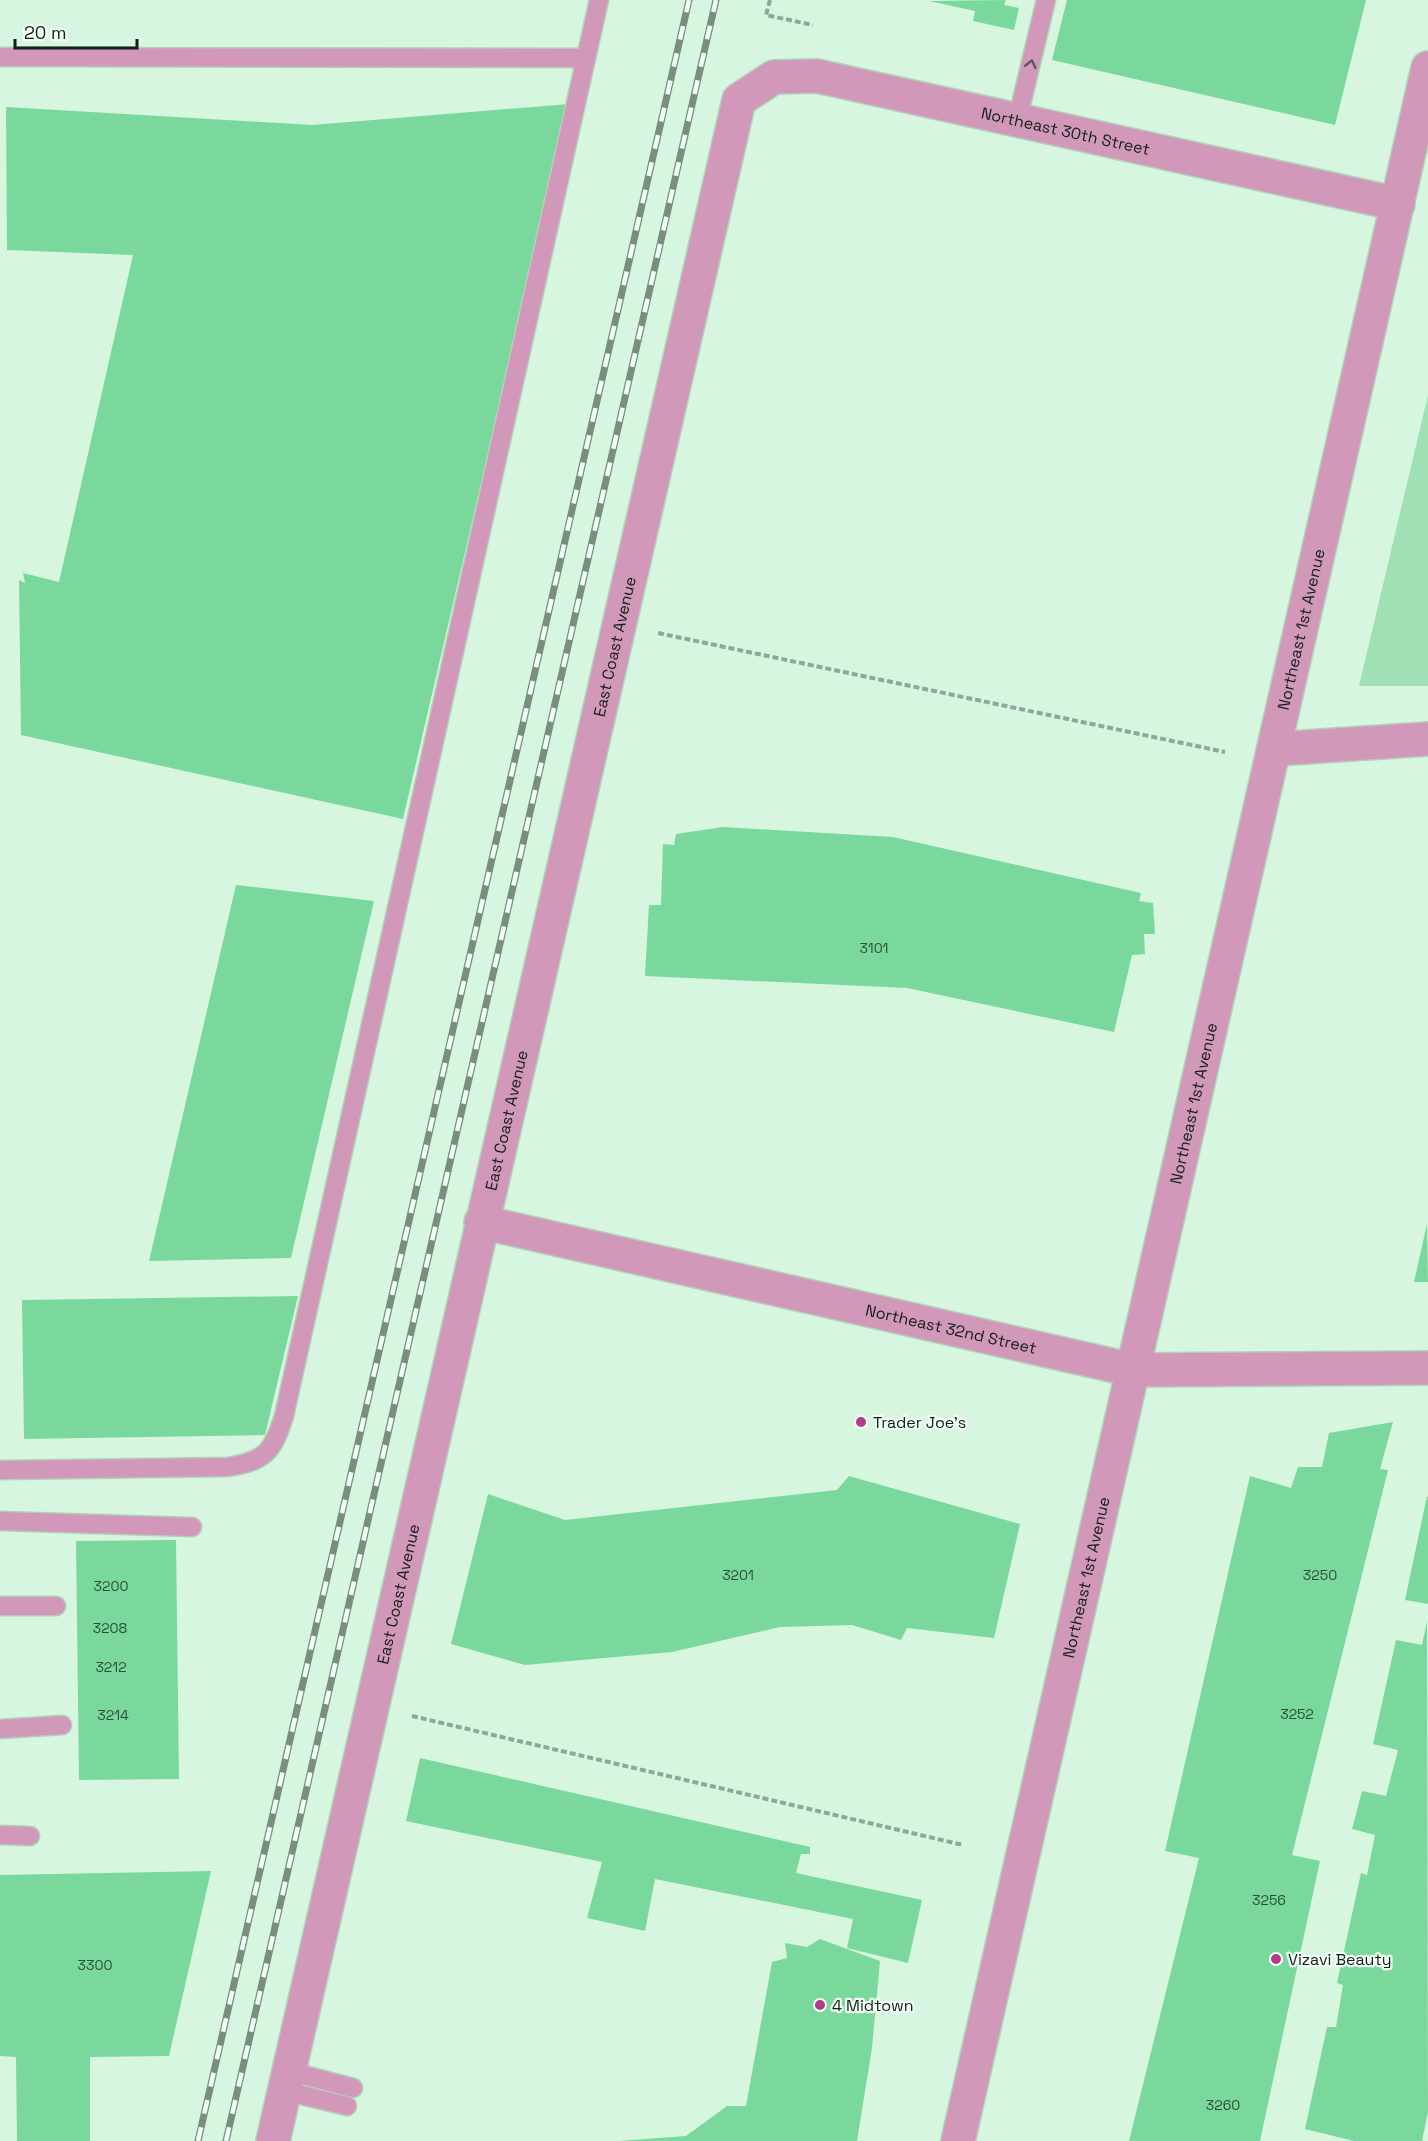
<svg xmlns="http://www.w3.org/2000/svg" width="1428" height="2141" font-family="'Space Grotesk',sans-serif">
<rect width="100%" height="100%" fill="#d6f6df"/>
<polygon fill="#9fe1b5" points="1428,395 1428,686 1359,686"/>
<g fill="#7bd89d">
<polygon points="1006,0 1004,5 1019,8 1014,30 973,21 975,11 929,1"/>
<polygon points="1067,0 1366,0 1335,125 1052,60"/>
<polygon points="569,104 403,819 21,735 19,580 25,583 23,573 59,582 133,255 7,250 6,107 312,125"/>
<polygon points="723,827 893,837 1141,893 1139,901 1153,903 1155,934 1144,934 1145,954 1132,955 1114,1032 907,988 645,976 649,905 661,905 663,844 674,845 676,834"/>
<polygon points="236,885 374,901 291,1258 149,1261"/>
<polygon points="1427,1224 1428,1282 1414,1282"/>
<polygon points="298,1296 265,1435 24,1439 22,1300"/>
<polygon points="1393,1422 1380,1469 1388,1470 1292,1855 1320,1861 1260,2141 1129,2141 1199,1858 1165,1851 1250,1476 1291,1488 1298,1467 1322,1467 1329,1433"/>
<polygon points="849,1476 1020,1524 994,1638 907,1628 901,1640 852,1625 780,1627 672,1652 525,1665 451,1644 488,1494 565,1520 837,1490"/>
<polygon points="1427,1496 1428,1497 1428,1604 1405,1600"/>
<polygon points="176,1540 179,1779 79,1780 76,1541"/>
<polygon points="1427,1621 1428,2112 1422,2141 1354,2141 1305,2129 1327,2027 1336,2027 1343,1985 1337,1983 1361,1873 1367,1875 1375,1835 1352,1829 1362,1791 1386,1796 1398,1750 1373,1744 1396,1640 1422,1645"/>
<polygon points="420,1758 810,1847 810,1854 801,1854 796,1873 922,1900 908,1963 847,1948 853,1919 655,1879 645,1931 587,1918 602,1862 406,1821"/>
<polygon points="211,1871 169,2056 90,2057 90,2141 17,2141 16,2057 0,2056 0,1875"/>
<polygon points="820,1939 880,1961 872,2048 857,2141 619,2141 686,2136 727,2106 746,2106 772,1962 787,1958 785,1943 807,1947"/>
</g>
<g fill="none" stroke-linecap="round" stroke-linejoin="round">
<g stroke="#b3cfbb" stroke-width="21">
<g id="lane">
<polyline points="0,57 586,58 599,0"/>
<polyline points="1017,121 1046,0"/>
<path d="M 0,1470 L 228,1467 C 266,1461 273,1451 284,1416 L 586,58"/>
<polyline points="0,1521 192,1527"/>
<polyline points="0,1606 56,1606"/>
<polyline points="0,1729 62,1725"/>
<polyline points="0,1835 30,1836"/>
<polyline points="289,2071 353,2088"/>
<polyline points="285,2091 347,2106"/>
</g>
</g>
<g stroke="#b3cfbb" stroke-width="36">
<g id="street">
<polyline points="1275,749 1428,739"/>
<path id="s1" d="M 481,1222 L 1133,1370 L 1428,1368"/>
<path id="s2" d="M 273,2141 L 739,100 L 774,77 L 817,76 L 1398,204"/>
<path id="s3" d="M 958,2141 L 1428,68"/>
</g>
</g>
<g stroke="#8fa896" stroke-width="4" stroke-dasharray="6 3" stroke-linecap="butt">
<polyline points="770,0 766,15 813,25"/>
<polyline points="658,633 1225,752"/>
<polyline points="412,1716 963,1845"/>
</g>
<use href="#lane" stroke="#d198ba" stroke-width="18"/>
<use href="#street" stroke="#d198ba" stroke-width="33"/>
<g stroke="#788e7e" stroke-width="7">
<g id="rail">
<polyline points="198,2141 689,0"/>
<polyline points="226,2141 716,0"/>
</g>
</g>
<use href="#rail" stroke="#f1fef5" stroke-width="4.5" stroke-dasharray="14" stroke-linecap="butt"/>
</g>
<defs><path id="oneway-chevron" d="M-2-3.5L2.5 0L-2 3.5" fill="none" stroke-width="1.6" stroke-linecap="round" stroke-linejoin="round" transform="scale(1.5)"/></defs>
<use stroke="#685560" href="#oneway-chevron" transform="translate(1031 64) rotate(-77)"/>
<g fill="#b43a8d" stroke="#f1fef5" stroke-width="2">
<circle cx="861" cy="1422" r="6"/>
<circle cx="1276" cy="1959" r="6"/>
<circle cx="820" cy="2005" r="6"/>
</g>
<g text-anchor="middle" stroke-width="4.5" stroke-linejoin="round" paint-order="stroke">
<g font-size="14" fill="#2d4d38">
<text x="874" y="953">3101</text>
<text x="738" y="1580">3201</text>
<text x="1320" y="1580">3250</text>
<text x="111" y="1591">3200</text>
<text x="110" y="1633">3208</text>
<text x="111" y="1672">3212</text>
<text x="1297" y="1719">3252</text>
<text x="113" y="1720">3214</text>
<text x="1269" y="1905">3256</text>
<text x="95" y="1970">3300</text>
<text x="1223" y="2110">3260</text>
</g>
<g font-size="16" fill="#131f17" stroke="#f1fef5">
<text dy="6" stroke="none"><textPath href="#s2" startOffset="2433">Northeast 30th Street</textPath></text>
<text dy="6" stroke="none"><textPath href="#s3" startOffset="1550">Northeast 1st Avenue</textPath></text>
<text dy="6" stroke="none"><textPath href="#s2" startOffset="1533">East Coast Avenue</textPath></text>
<text dy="6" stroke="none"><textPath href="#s3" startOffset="1064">Northeast 1st Avenue</textPath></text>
<text dy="6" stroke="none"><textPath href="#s2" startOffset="1047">East Coast Avenue</textPath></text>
<text dy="6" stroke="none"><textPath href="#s1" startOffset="482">Northeast 32nd Street</textPath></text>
<text dy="6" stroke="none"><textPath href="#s3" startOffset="578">Northeast 1st Avenue</textPath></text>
<text dy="6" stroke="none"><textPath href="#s2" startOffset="561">East Coast Avenue</textPath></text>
</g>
<g font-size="16" fill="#131f17" stroke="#f1fef5" text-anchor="start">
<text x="873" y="1428">Trader Joe's</text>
<text x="1288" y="1965">Vizavi Beauty</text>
<text x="832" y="2011">4 Midtown</text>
</g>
</g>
<path d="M15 39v9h122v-9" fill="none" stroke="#131f17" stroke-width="3"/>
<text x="24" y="39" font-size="18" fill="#131f17" stroke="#f1fef5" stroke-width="4.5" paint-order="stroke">20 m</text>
</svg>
